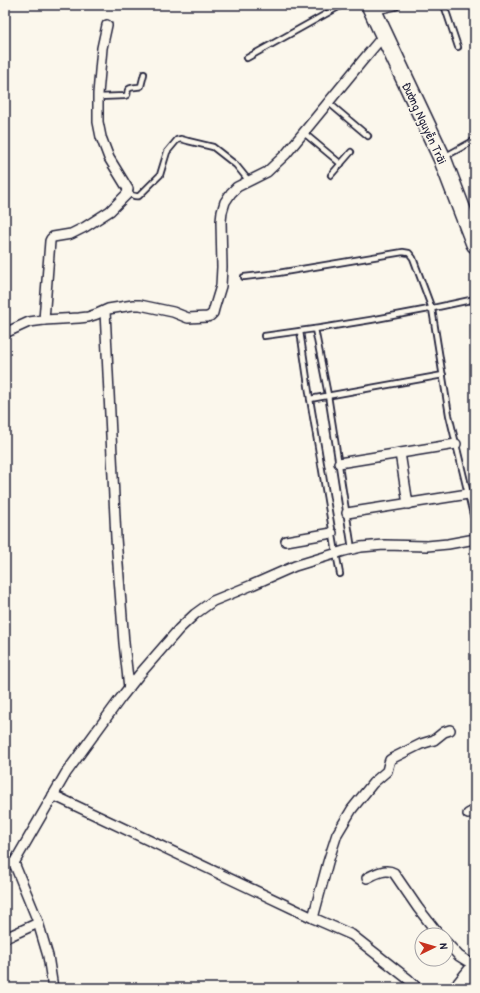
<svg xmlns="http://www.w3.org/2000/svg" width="480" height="993" font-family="'Patrick Hand',sans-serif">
<rect width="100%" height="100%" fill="#fbf7ec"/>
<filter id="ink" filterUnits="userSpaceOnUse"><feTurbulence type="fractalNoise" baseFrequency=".025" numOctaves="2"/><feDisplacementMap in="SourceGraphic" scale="8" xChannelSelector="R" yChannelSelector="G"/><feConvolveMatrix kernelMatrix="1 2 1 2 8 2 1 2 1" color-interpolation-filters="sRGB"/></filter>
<g filter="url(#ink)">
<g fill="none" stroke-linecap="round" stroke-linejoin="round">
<g stroke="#22223b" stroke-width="8">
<g id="lane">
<polyline points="444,5 458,47"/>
<polyline points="247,58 342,5"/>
<path d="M 98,97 L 125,96 L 127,95 C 128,93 127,91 128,90 C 130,86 138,88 141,86 L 144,74"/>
<polyline points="329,103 368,136"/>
<polyline points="304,133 341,164"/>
<polyline points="446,156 475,140"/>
<polyline points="331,175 351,152"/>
<path d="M 128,192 C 131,195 135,197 139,196 L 160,175 L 167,152 L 177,140 L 181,139 L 188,141 L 213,147 L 236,165 L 249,181"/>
<polyline points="244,277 278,273 403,252 409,253 413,258 432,309 449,415 475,523"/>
<polyline points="315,329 328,395 352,549"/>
<polyline points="300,331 310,399 336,553 340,574"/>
<path d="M 264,336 C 335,327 405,315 475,299"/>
<polyline points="310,399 443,375"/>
</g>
</g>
<g stroke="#22223b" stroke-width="12">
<g id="street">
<polyline points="372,10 395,5"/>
<polyline points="105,311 116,538 124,643 129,688"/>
<polyline points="44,320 50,241 51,239 53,237 71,234 85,227 110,211 127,194 128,189 109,158 101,137 98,122 98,94 102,48 107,25"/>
<polyline points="5,333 29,322 44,320 79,318 88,317 97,314 108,309 133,305 140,305 173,312 188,318 207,317 210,316 213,313 214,309 221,286 222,267 221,221 222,212 225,202 231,193 237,187 267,172 286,154 363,60 384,35"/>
<polyline points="400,453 408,504"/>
<polyline points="339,463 456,444"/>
<polyline points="347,513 468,494"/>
<polyline points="286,541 332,533"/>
<polyline points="53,795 313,918 352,935 408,979 417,988"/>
<polyline points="468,814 475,810"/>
<polyline points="5,861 10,864 14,863 66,773 120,699 139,675 179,629 195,614 213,601 252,585 295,566 344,551 361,547 384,545 427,546 448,544 475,539"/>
<polyline points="14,863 37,919 48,956 53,988"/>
<path d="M 367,878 C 375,874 385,868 394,873 L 418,908 L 439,935"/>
<polyline points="313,918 328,862 337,834 352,809 373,783 387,771 389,763 390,760 393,758 421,744 434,740 444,732 450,730"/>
<polyline points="5,938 12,935 38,923"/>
<polyline points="446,942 459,956 475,966"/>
</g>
</g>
<g stroke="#22223b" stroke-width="17">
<polyline id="primary" points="457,988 475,966"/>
</g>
<g stroke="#22223b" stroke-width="20">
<polyline id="highway" points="370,5 442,158 475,244"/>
</g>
<use href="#lane" stroke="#fbf7ec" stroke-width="4.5"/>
<use href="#street" stroke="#fbf7ec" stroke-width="9"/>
<use href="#primary" stroke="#fbf7ec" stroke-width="14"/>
<use href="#highway" stroke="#fbf7ec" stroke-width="17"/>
</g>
</g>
<g text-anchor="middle" stroke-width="3" stroke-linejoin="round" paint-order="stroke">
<g font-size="13" fill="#22223b" stroke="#fbf7ec">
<text transform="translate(425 123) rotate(65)" y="5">Đường Nguyễn Trãi</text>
</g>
</g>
<rect width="480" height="993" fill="none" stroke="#fbf7ec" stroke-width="20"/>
<rect x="10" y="10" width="460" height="973" fill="none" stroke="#22223b" stroke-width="1.5" filter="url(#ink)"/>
<g transform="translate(434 947) rotate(85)"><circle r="19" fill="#fbf7ec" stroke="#a4a2a5"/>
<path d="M0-3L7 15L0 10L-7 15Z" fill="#c8321e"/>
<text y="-6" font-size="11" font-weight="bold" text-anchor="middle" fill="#22223b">N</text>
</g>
</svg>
